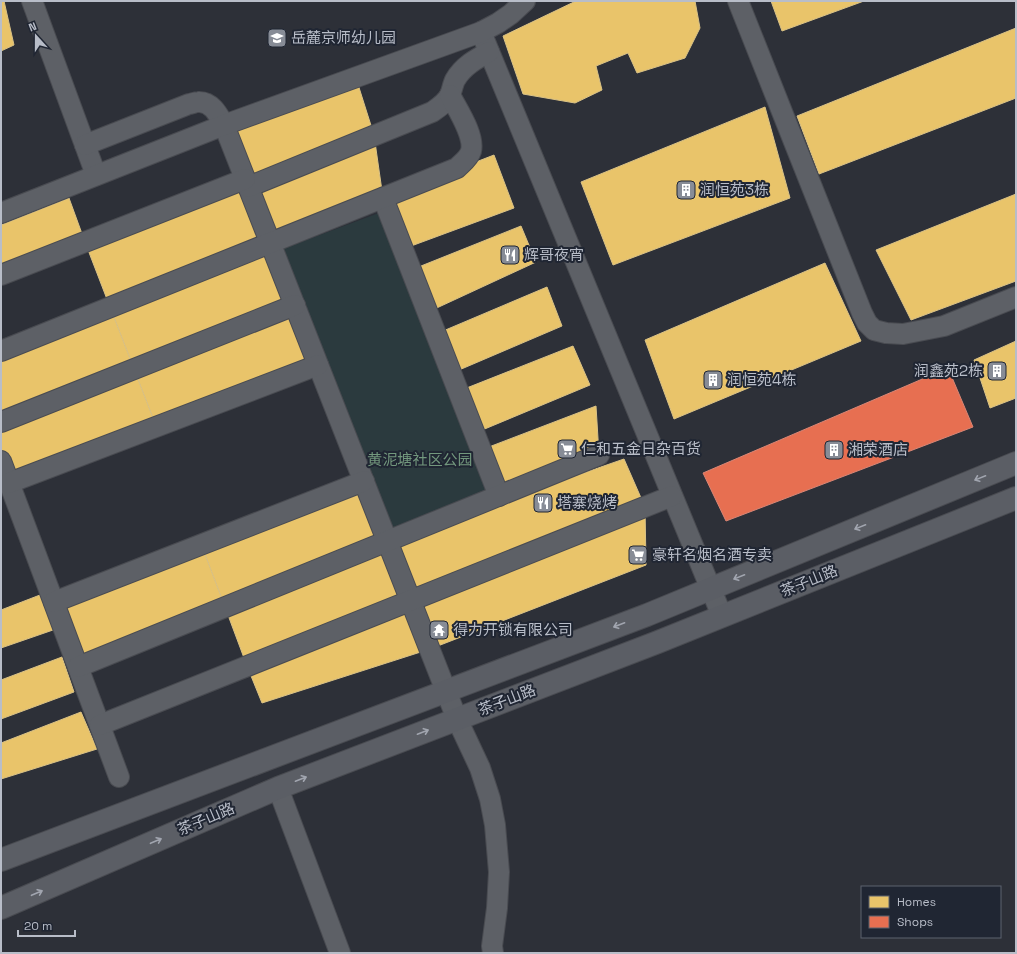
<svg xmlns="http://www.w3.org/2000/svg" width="1017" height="954" font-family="'Space Grotesk','Noto Sans SC',sans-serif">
<rect width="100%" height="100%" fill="#2d3038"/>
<polygon fill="#2b3a3e" points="379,213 492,492 389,533 282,249"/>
<g fill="#e9c46a" stroke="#dac286">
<polygon points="1,1 4,1 14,45 1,51"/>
<polygon points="576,1 695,1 700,28 685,58 637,73 628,53 596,66 602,90 575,103 523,94 503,36"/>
<polygon points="771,1 864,1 782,31"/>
<polygon points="1016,28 1016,98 819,174 797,116"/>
<polygon points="356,78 374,135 245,179 224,125"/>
<polygon points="765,107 790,198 613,265 581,182"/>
<polygon points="374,135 383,198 270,243 248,187"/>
<polygon points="494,155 514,208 403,249 383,198"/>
<polygon points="248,187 270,243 110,307 85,242"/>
<polygon points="1016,194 1016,281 911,320 876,250"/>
<polygon points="69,198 85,242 1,275 1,225"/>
<polygon points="521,226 536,262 428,312 411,270"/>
<polygon points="270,243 295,305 134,369 110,307"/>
<polygon points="825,263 861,341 674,419 645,340"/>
<polygon points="547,287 562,326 452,373 436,334"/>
<polygon points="295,305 318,365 156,426 134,369"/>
<polygon points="110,307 134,369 1,422 1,351"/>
<polygon points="1016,341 1016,398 990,408 974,360"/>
<polygon points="573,346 590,385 475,433 459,391"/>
<polygon points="134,369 156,426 9,483 1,461 1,422"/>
<polygon points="596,406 599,455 499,496 481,450"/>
<polygon points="624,459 645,507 411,601 387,541"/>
<polygon points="364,481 387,541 225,607 201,544"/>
<polygon points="645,507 646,565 430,649 411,601"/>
<polygon points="387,541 411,601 247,666 225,607"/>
<polygon points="201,544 225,607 78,667 54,602"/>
<polygon points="40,595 53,630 1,648 1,610"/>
<polygon points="411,601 430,649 262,703 247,666"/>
<polygon points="62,657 74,692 1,719 1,680"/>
<polygon points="81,712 97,749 1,779 1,743"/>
</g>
<polygon fill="#e76f51" stroke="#d98675" points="948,368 973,427 726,521 703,473"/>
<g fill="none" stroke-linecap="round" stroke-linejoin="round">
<g stroke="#494b51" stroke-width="22">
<g id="street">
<polyline points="32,1 96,175"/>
<polyline points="738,1 862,313 867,323 874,330 886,333 903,334 944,326 1016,297"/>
<polyline points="481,32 722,616"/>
<path d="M 85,145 L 189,104 C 191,104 195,102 198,102 C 212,101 219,116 224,125 L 457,719 L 480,768 L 490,799 L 495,825 L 499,872 L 497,908 L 492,946 L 493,953"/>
<path d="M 248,187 L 432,112 C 439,107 446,103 450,95 C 452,90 453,84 455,80 C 463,66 476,59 489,52"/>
<polyline points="383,198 499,496"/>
<polyline points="1,213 224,125 481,32 498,23 511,14 525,1"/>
<polyline points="1,275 245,179"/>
<path d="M 1,351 L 457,168 C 462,163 469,158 471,151 C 475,135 457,109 450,95"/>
<polyline points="1,422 295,305"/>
<polyline points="1,461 119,777"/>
<polyline points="9,483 318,365"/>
<polyline points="54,602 364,481"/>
<polyline points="78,667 599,455"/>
<polyline points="100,725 672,496"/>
<polyline points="278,788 340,953"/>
</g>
</g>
<g stroke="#494b51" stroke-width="24">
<g id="secondary">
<polyline points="1,860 647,615 1016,463"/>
<polyline points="1,908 278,788 658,642 1016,498"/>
</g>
</g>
<use href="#street" stroke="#5d6066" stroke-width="20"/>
<use href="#secondary" stroke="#5b5e65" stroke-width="22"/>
</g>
<defs><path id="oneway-shaft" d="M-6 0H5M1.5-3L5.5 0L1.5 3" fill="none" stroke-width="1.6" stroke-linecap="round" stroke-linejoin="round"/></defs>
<g stroke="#a1a5af">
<use href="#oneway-shaft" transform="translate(980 478) rotate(158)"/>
<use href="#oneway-shaft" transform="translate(860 527) rotate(158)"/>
<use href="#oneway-shaft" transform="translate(739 577) rotate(158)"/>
<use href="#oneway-shaft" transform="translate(619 625) rotate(159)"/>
<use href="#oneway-shaft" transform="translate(423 732) rotate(-21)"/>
<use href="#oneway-shaft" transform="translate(301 779) rotate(-21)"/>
<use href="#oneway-shaft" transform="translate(156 841) rotate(-23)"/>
<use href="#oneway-shaft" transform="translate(37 893) rotate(-23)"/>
</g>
<defs>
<g id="school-square" transform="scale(1)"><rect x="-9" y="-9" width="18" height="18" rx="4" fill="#878c96" stroke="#202633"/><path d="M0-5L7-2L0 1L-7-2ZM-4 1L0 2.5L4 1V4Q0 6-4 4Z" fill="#fff"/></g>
<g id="building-square" transform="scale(1)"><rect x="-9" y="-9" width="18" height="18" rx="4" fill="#878c96" stroke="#202633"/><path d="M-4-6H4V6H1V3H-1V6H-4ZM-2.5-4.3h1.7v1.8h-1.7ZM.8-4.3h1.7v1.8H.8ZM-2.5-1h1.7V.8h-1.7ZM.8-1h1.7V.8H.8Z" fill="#fff"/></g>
<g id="restaurant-square" transform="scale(1)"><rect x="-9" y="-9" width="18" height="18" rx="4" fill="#878c96" stroke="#202633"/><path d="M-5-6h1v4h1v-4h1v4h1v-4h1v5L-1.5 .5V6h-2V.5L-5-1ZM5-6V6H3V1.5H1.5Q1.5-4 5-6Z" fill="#fff"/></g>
<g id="supermarket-square" transform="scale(1)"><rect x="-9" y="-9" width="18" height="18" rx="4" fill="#878c96" stroke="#202633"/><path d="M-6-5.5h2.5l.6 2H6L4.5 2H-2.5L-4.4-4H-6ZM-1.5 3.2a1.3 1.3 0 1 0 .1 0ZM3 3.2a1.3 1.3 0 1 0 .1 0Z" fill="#fff"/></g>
<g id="temple-square" transform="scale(1)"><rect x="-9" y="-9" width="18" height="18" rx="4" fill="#878c96" stroke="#202633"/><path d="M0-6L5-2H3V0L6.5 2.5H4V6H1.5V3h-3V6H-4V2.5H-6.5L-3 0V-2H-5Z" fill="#fff"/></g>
</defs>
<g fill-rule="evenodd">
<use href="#school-square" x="277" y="38"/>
<use href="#building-square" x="686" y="190"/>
<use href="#restaurant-square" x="510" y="255"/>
<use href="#building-square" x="997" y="371"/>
<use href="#building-square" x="713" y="380"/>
<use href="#supermarket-square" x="567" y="449"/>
<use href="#building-square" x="834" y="450"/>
<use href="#restaurant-square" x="543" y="503"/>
<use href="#supermarket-square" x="638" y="555"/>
<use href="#temple-square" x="439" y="630"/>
</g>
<g text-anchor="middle" stroke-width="4" stroke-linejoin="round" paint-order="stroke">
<g font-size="15" fill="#b8bdc8" stroke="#202633" text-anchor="start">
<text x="291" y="43">岳麓京师幼儿园</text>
<text x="700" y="195">润恒苑3栋</text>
<text x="524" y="260">辉哥夜宵</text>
<text x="983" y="376" text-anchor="end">润鑫苑2栋</text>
<text x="727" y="385">润恒苑4栋</text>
<text x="581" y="454">仁和五金日杂百货</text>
<text x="848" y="455">湘荣酒店</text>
<text x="557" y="508">塔寨烧烤</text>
<text x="652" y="560">豪轩名烟名酒专卖</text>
<text x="453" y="635">得力开锁有限公司</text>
</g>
<g font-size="15" fill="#72977d" stroke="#202633">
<text x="420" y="465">黄泥塘社区公园</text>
</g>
<g font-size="15" fill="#b8bdc8" stroke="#202633">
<text transform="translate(809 581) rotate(-22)" y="5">茶子山路</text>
<text transform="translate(507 700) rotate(-21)" y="5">茶子山路</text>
<text transform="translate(206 819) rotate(-23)" y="5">茶子山路</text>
</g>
</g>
<rect width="1017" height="954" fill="none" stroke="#b8bdc8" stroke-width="4"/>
<rect x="861" y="886" width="140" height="52" fill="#202633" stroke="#5d626f"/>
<rect x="869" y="896" width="20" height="12" fill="#e9c46a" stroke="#5d626f"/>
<text x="897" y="906" font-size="12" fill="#b8bdc8">Homes</text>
<rect x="869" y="916" width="20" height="12" fill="#e76f51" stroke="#5d626f"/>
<text x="897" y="926" font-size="12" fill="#b8bdc8">Shops</text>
<g transform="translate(36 36) rotate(339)" stroke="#202633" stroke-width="3" paint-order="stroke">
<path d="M0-3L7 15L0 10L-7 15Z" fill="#b8bdc8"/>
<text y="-6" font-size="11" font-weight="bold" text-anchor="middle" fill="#b8bdc8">N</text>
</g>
<path d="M18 930v6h57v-6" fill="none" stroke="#b8bdc8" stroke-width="2"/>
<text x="24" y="930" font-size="12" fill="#b8bdc8" stroke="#202633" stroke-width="3" paint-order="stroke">20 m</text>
</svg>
